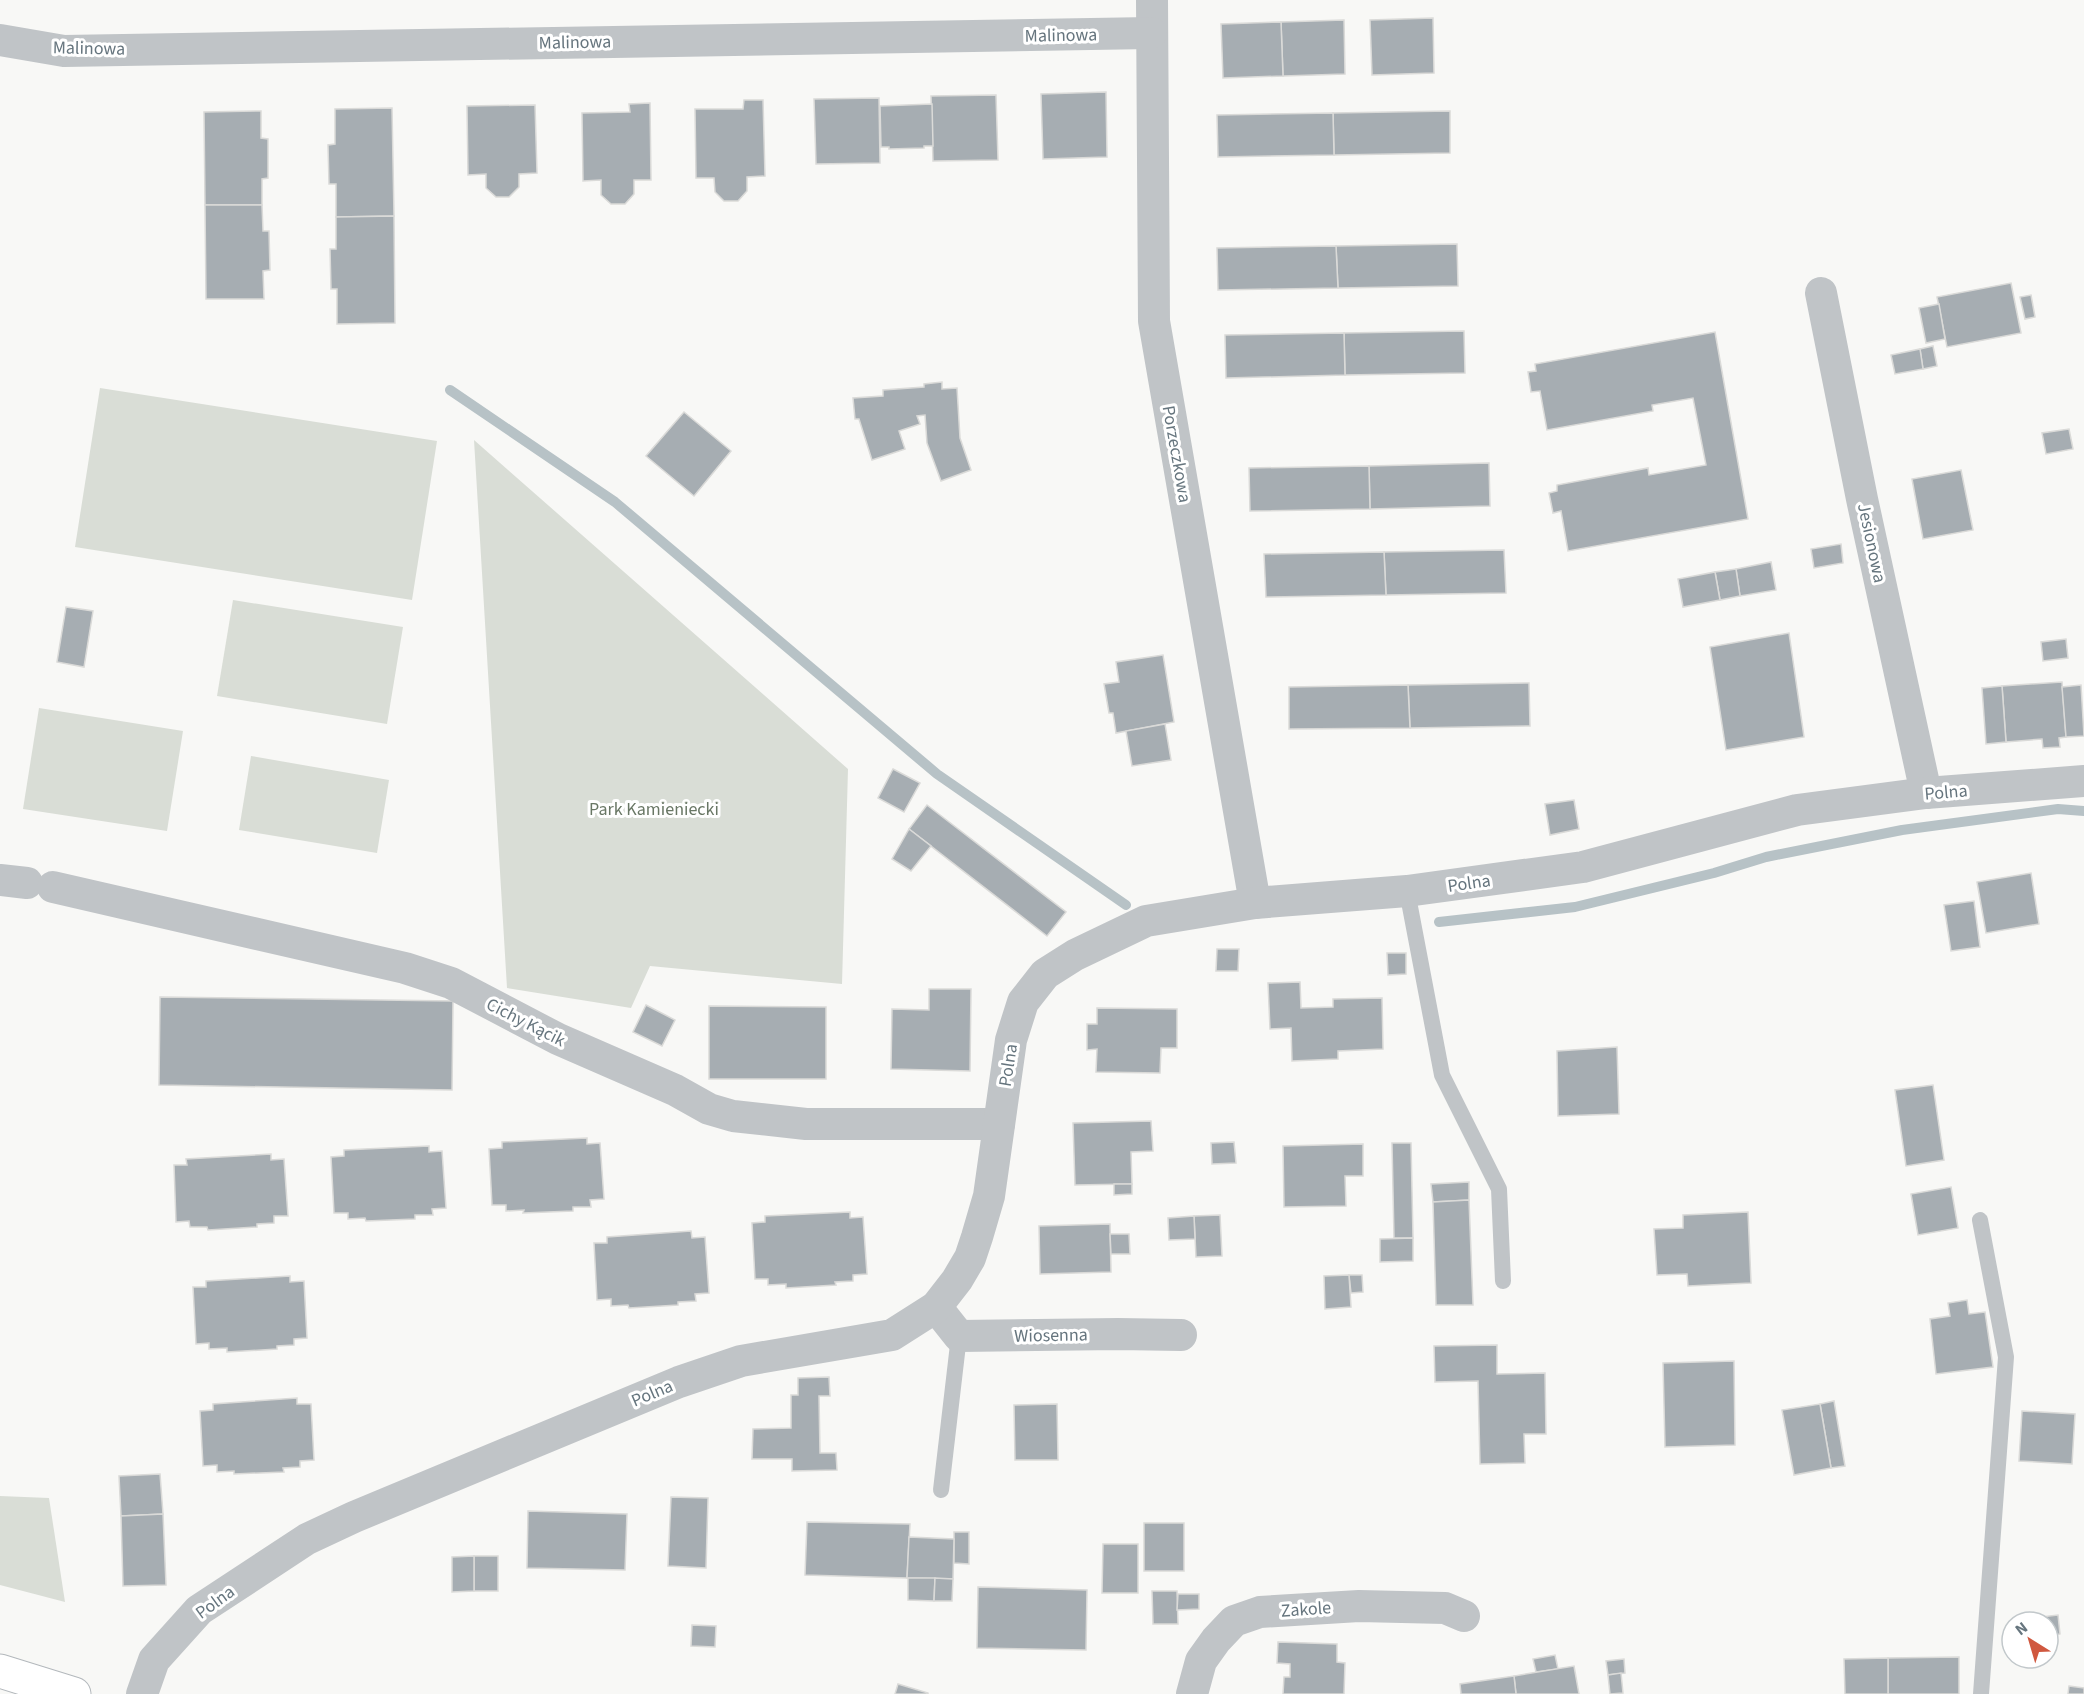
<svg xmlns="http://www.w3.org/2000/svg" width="2084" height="1694" font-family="'Source Sans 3',sans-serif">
<rect width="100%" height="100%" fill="#f8f8f6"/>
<g fill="#d9ddd6">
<polygon points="100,388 437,441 412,600 75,547"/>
<polygon points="474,440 848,769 842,984 650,966 631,1008 507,988"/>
<polygon points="233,600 403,627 387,724 217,696"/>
<polygon points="39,708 183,731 167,831 23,809"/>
<polygon points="251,756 389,780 377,853 239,830"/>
<polygon points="0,1496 49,1498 65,1602 0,1585"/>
</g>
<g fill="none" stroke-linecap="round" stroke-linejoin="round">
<g stroke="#b7c2c6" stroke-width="10">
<polyline points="450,390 615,502 937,774 1126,905"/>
<polyline points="1439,922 1575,907 1714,873 1766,857 1902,830 2058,809 2084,811"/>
</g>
</g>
<g fill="#a6adb2" stroke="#dadad8" stroke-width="1.5">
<polygon points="1433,18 1434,73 1372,75 1370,20"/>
<polygon points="1344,20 1345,74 1283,76 1281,22"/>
<polygon points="1281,22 1283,76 1223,78 1221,24"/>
<polygon points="1106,92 1107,157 1043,159 1041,94"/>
<polygon points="996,95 998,160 933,161 931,96"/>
<polygon points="879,98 880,163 816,164 814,99"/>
<polygon points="744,100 763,100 765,176 747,177 747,191 738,201 724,201 715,192 714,178 696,178 695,109 743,109"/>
<polygon points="650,103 651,180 634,180 634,194 625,204 611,204 601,195 601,180 583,181 582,113 630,112 629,104"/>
<polygon points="932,104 933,146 924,146 924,148 889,149 889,147 881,147 880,106"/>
<polygon points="535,105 537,173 519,174 519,187 509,197 496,197 486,188 486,174 468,175 467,106"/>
<polygon points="392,108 394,216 336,217 336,184 329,184 328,145 335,144 335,109"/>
<polygon points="261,111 261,138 268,139 268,178 262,179 262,205 205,205 204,112"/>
<polygon points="1450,111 1450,153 1334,155 1333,113"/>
<polygon points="1333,113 1334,155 1218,157 1217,115"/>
<polygon points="205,205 262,205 263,231 269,231 270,270 263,271 264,299 206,299"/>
<polygon points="394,216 395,323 337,324 337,289 331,289 330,249 336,249 336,217"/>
<polygon points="1457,244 1458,286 1338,288 1336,246"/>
<polygon points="1336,246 1338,288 1218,290 1217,248"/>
<polygon points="2011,283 2021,333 1947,347 1937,297"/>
<polygon points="2031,295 2035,317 2025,319 2020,297"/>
<polygon points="1939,304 1945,339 1926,343 1919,308"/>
<polygon points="1464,331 1465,373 1345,375 1344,333"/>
<polygon points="1715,332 1748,519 1568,551 1561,511 1553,513 1549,493 1557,491 1557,485 1648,468 1649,475 1706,465 1693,398 1652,405 1653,411 1547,430 1540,391 1531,392 1528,372 1536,371 1535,364"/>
<polygon points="1344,333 1345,375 1226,378 1225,335"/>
<polygon points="1933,346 1937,366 1923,369 1920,349"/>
<polygon points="1920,349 1923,369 1895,374 1891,355"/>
<polygon points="942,382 942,389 957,388 960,438 971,470 941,481 927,443 925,415 917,416 920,424 899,431 905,449 872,460 859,419 855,419 853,398 883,396 883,390 924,387 924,384"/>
<polygon points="684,412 731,451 694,496 646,456"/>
<polygon points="2069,429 2073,449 2046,454 2042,433"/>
<polygon points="1489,463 1490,506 1370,509 1369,466"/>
<polygon points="1369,466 1370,509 1250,511 1249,468"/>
<polygon points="1961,470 1973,530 1923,539 1912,479"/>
<polygon points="1841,544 1843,563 1814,568 1811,549"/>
<polygon points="1504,550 1506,593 1386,595 1384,552"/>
<polygon points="1384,552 1386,595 1266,597 1264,554"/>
<polygon points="1771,562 1776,590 1740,596 1736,569"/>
<polygon points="1736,569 1740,596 1720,600 1715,572"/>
<polygon points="1715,572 1720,600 1683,607 1678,579"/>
<polygon points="66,607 93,611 84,667 57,662"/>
<polygon points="1789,633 1804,737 1726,750 1710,647"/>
<polygon points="2066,639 2068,658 2043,661 2041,642"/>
<polygon points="1163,655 1174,722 1116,733 1113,713 1109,713 1104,684 1119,682 1116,662"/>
<polygon points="2062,682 2066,737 2059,738 2060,747 2043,748 2042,739 2006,742 2002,686"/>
<polygon points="1529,683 1530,726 1410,728 1408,685"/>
<polygon points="1408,685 1410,728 1289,729 1289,687"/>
<polygon points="2081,685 2084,736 2066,737 2062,687"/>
<polygon points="2002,686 2006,742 1986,744 1982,688"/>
<polygon points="1165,724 1171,760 1132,766 1126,731"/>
<polygon points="893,769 920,783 904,812 878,798"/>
<polygon points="1574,800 1579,829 1550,835 1545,804"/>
<polygon points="927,805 1066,912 1047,936 909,829"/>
<polygon points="909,829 931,846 911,871 892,859"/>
<polygon points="2031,873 2039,924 1986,933 1977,882"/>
<polygon points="1974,901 1980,947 1951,951 1944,905"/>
<polygon points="1217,949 1239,949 1238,971 1216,971"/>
<polygon points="1387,953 1406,953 1406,974 1388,975"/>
<polygon points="1300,982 1301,1008 1333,1007 1333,999 1382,998 1383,1049 1338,1051 1338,1059 1292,1061 1291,1028 1270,1029 1268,983"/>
<polygon points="929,989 971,989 970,1071 891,1069 892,1009 929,1010"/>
<polygon points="160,997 453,1001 452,1090 159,1085"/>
<polygon points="646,1005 675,1020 662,1046 633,1032"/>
<polygon points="709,1006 826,1007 826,1079 709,1079"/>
<polygon points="1097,1008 1177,1009 1177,1048 1161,1048 1160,1073 1096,1072 1097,1049 1087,1050 1087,1024 1097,1024"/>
<polygon points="1617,1047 1619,1114 1558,1116 1557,1051"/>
<polygon points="1933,1085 1944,1160 1906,1166 1895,1090"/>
<polygon points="1151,1121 1153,1151 1131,1152 1132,1184 1075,1185 1073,1123"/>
<polygon points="587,1138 587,1144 600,1143 604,1199 590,1200 591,1207 573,1207 573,1211 523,1213 524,1210 506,1211 506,1205 492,1205 489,1149 502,1148 502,1142"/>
<polygon points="1234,1142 1236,1163 1212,1164 1211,1143"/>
<polygon points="1392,1143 1411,1143 1413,1238 1394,1238"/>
<polygon points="1363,1144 1363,1176 1345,1176 1346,1206 1284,1207 1283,1146"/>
<polygon points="429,1146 429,1152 442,1151 446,1208 432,1209 433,1215 415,1215 415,1219 366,1221 365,1218 348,1219 348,1213 334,1213 331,1157 344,1156 344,1150"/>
<polygon points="271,1154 271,1160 284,1159 288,1216 274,1216 274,1223 257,1224 257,1227 208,1230 207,1227 190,1227 189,1221 176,1222 174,1165 187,1165 186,1159"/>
<polygon points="1469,1182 1469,1200 1433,1202 1431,1184"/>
<polygon points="1114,1184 1132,1184 1132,1194 1114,1195"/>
<polygon points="1951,1187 1958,1228 1918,1235 1911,1194"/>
<polygon points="1469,1200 1473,1305 1436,1305 1433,1202"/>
<polygon points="850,1212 850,1218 863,1217 867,1274 853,1275 853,1281 835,1282 836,1285 786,1288 786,1284 768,1285 768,1279 755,1279 752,1223 765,1222 765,1216"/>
<polygon points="1748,1212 1751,1283 1688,1286 1687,1274 1657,1275 1654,1229 1683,1228 1683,1215"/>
<polygon points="1220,1215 1222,1256 1196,1257 1194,1216"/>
<polygon points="1194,1216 1195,1239 1169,1240 1168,1218"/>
<polygon points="1110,1224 1111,1272 1040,1274 1039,1226"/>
<polygon points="691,1231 692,1238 705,1237 709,1293 695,1294 696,1301 678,1302 678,1305 629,1308 628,1305 611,1306 611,1299 597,1300 594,1243 607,1243 607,1237"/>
<polygon points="1110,1234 1129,1234 1130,1254 1111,1254"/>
<polygon points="1413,1238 1413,1261 1380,1262 1380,1239"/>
<polygon points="1349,1275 1362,1275 1363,1292 1351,1293"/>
<polygon points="1349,1275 1351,1307 1325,1309 1324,1276"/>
<polygon points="290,1276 290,1282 304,1281 307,1338 294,1339 294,1345 277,1346 277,1349 227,1352 227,1348 209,1349 209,1343 196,1344 193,1287 206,1287 206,1281"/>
<polygon points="1967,1300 1969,1314 1985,1312 1993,1367 1936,1374 1930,1319 1950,1316 1948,1303"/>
<polygon points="1497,1345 1497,1374 1545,1373 1546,1434 1524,1434 1525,1463 1480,1464 1478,1381 1435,1382 1434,1346"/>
<polygon points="1734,1361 1735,1445 1665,1447 1663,1363"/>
<polygon points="829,1377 830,1396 819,1396 820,1453 836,1453 837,1470 792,1471 792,1459 752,1459 753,1429 791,1428 791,1395 798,1395 798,1378"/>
<polygon points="297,1398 297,1404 311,1404 314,1460 300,1461 300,1467 283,1468 284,1472 234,1474 234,1471 217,1472 217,1465 203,1466 200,1411 213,1410 213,1404"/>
<polygon points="1834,1401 1845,1466 1831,1468 1820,1404"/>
<polygon points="1057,1404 1058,1460 1015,1460 1014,1405"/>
<polygon points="1820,1404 1831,1468 1794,1475 1782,1410"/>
<polygon points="2022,1411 2075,1414 2072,1464 2019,1461"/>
<polygon points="160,1474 163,1514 121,1516 119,1476"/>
<polygon points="671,1497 708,1498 706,1568 668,1566"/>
<polygon points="528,1511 627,1514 625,1570 527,1568"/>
<polygon points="163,1514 166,1585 123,1586 121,1516"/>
<polygon points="807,1522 910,1524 907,1578 805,1575"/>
<rect x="1144" y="1523" width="40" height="48"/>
<polygon points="954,1532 969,1532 969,1564 954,1563"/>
<polygon points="909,1537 954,1539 953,1579 907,1578"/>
<polygon points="1103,1544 1138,1544 1138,1593 1102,1593"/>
<rect x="474" y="1556" width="24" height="35"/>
<polygon points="474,1556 474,1591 452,1592 452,1557"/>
<polygon points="908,1578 935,1578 934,1601 908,1600"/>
<polygon points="935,1578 953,1579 952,1601 934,1601"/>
<polygon points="978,1587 1087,1590 1086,1650 977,1648"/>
<polygon points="1152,1591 1177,1591 1178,1624 1153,1624"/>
<polygon points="1178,1594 1199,1594 1199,1609 1177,1610"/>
<polygon points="2058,1615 2060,1634 2048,1636 2048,1622 2032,1622 2031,1618"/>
<polygon points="692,1625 716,1626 715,1647 691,1646"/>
<polygon points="1278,1642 1337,1644 1337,1662 1345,1663 1344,1694 1283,1694 1284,1677 1290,1677 1290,1664 1277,1663"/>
<polygon points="1555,1655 1558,1669 1536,1672 1533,1659"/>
<polygon points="1959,1657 1959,1694 1888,1694 1888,1658"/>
<polygon points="1888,1658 1888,1694 1845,1694 1844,1659"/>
<polygon points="1624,1659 1625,1673 1608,1675 1606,1661"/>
<polygon points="1574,1666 1579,1694 1516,1694 1514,1676"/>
<polygon points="1621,1673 1623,1693 1610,1694 1608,1675"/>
<polygon points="1514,1676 1516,1694 1461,1694 1460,1684"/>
<polygon points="898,1684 928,1693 928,1694 895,1694"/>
<polygon points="2069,1686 2084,1688 2084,1694 2068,1694"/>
</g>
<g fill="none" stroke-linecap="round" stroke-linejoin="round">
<g stroke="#b3b8bc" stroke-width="35">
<polyline id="secondary" points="0,1671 74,1694"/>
</g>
<g stroke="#c0c4c7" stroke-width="16">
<polyline points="1407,891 1442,1075 1499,1189 1503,1281"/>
<polyline points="1980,1220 2006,1357 1981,1694"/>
<polyline points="941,1490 959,1336"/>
</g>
<g stroke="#c0c4c7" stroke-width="32">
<polyline points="1152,0 1154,321 1255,903"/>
<polyline points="0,40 64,51 1151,33"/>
<polyline points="1821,293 1862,499 1926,793"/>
<polyline points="0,880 27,883"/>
<polyline points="53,887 405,968 451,983 558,1039 675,1090 709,1109 733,1116 806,1124 999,1124"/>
<polyline points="936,1307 959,1336 1118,1334 1181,1335"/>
<polyline points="142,1694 154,1660 199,1610 307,1539 354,1517 679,1382 741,1361 892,1335 936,1307 957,1280 970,1258 977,1237 989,1196 1011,1040 1023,1002 1045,974 1075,955 1146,921 1255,903 1407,891 1583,867 1797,810 1926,793 2084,781"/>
<polyline points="1192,1694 1201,1661 1216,1640 1234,1621 1260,1612 1359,1606 1445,1608 1464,1616"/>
</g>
<use href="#secondary" stroke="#fff" stroke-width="33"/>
</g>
<g text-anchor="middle" stroke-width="6" stroke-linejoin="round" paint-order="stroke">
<g font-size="18" fill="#66757e" stroke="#fff">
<text transform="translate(1061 35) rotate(-1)" y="6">Malinowa</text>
<text transform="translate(575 42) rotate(-1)" y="6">Malinowa</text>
<text transform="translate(89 48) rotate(1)" y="6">Malinowa</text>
<text transform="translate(1177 454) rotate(80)" y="6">Porzeczkowa</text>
<text transform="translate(1872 543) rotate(78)" y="6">Jesionowa</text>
<text transform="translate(1946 792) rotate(-5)" y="6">Polna</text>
<text transform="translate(1469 883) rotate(-8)" y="6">Polna</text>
<text transform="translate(526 1022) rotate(27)" y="6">Cichy Kącik</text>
<text transform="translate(1008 1065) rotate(-81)" y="6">Polna</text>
<text transform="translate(1051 1335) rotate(-1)" y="6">Wiosenna</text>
<text transform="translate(652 1393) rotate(-23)" y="6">Polna</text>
<text transform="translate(215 1602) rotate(-36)" y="6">Polna</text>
<text transform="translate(1306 1609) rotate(-4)" y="6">Zakole</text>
</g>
<g font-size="18" fill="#697765" stroke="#fff">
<text x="654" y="815">Park Kamieniecki</text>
</g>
</g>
<g transform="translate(2030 1640) rotate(323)"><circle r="28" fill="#ffffff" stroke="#c2c8cb" stroke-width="1.5"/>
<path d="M0-4.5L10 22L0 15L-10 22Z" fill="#d0583f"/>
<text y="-9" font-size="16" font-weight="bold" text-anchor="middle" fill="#66757e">N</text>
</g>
</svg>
